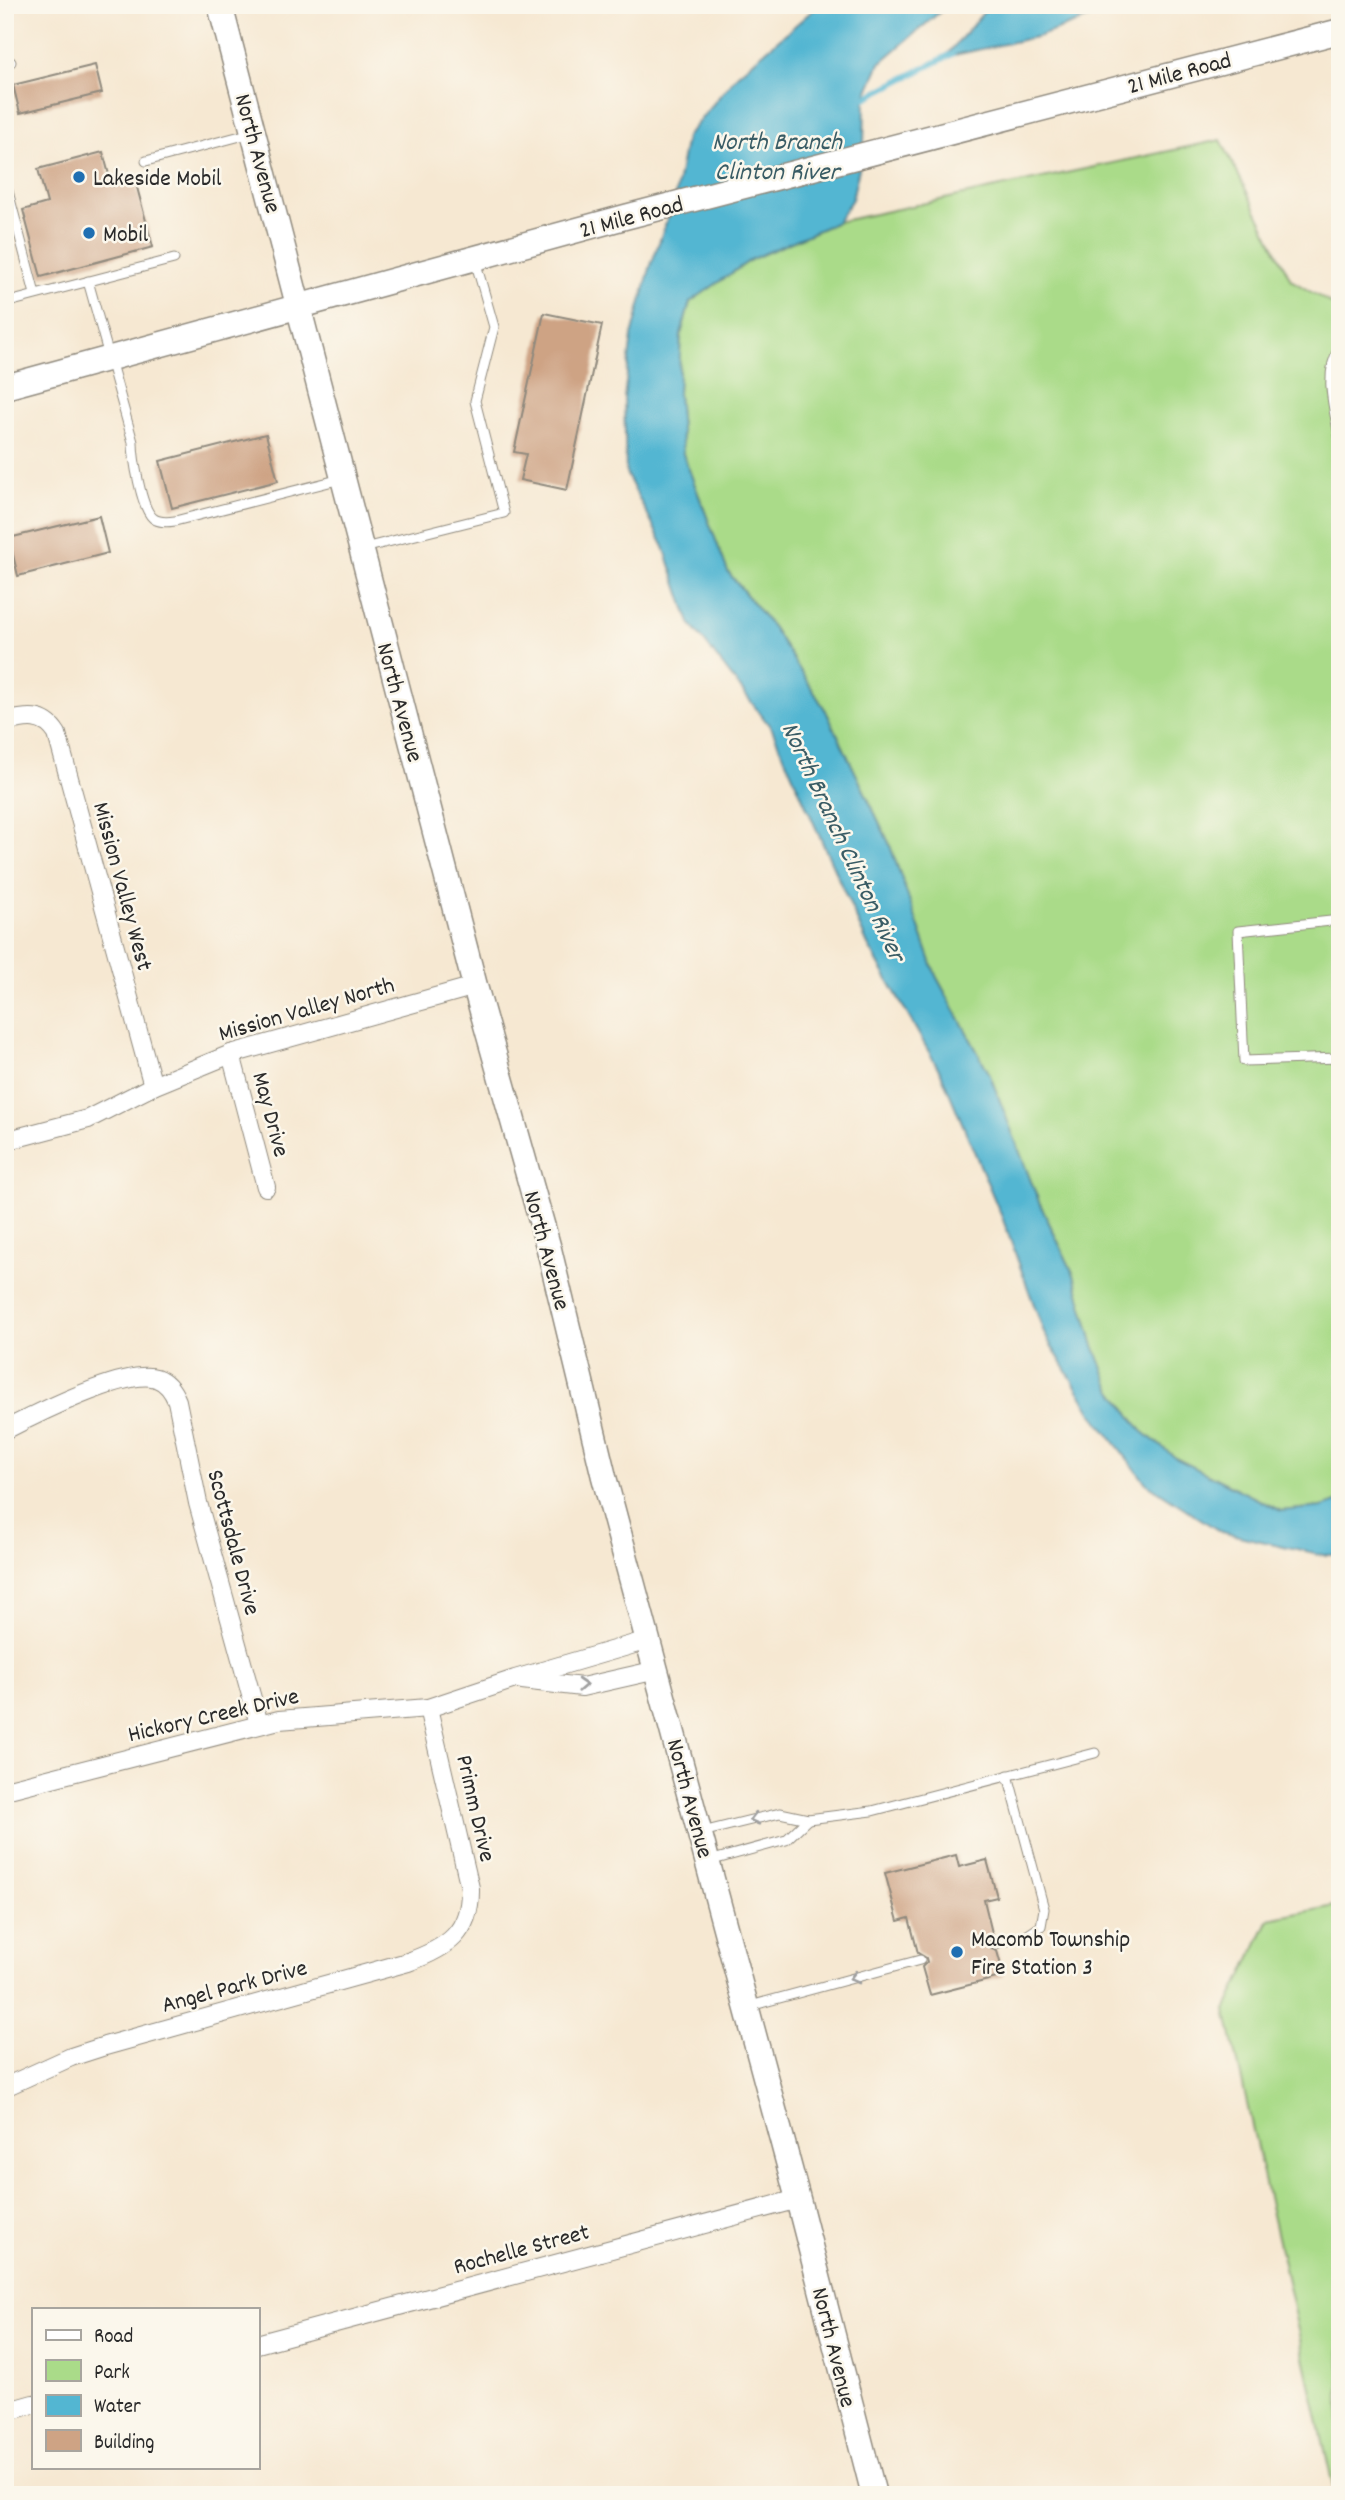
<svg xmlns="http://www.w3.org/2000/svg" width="1345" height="2500" font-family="Dekko,sans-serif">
<rect width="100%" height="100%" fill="#fbf7ec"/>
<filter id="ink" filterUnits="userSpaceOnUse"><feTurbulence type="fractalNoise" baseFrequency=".0143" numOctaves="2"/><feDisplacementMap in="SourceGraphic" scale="14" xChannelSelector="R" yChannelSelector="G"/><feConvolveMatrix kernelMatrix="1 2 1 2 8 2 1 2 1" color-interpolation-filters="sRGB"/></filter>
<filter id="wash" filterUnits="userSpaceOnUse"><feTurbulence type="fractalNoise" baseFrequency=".00686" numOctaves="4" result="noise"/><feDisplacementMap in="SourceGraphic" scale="28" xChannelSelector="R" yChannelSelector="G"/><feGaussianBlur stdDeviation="1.57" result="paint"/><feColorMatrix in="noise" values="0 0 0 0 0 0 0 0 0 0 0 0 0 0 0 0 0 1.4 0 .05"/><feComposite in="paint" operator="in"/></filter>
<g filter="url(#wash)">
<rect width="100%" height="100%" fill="#f6e8d2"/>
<g fill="#aadb89" stroke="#6a835a" stroke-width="2">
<polygon points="1221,140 1291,280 1340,309 1340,1501 1322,1507 1281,1511 1177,1459 1142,1431 1110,1387 1093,1343 1074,1275 1039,1202 989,1073 936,976 889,843 826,711 773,628 728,572 683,454 678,393 681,334 690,302 752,259 837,222"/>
<polygon points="1340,1905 1340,2495 1335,2495 1226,2010 1269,1919"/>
</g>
<g fill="#53b6d2" stroke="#3f707e" stroke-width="2">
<polygon points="819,5 948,5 880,63 865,98 864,147 852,199 837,222 752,259 690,302 681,334 678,393 683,454 728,572 773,628 826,711 889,843 936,976 989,1073 1039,1202 1074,1275 1093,1343 1110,1387 1142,1431 1177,1459 1281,1511 1322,1507 1340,1501 1340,1555 1323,1555 1221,1532 1146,1483 1092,1413 1045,1335 1002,1217 941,1073 868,945 772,729 690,623 664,547 626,473 624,398 632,336 650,268 675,197 686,137 737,75"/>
<polygon points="990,5 1124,5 1040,36 945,57"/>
</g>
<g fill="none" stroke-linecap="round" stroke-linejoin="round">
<polyline stroke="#53b6d2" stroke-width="6" points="858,97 865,98 952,54"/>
</g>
<g id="blocks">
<g fill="#cea384">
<polygon points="95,65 102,93 20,113 13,85"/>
<polygon points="103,152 112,186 135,180 153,247 41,277 23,210 47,203 38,169"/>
<polygon points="544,313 602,325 567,490 520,480 526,454 514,452"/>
<polygon points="266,434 278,481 172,508 160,461"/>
<polygon points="99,516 108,553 18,576 9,538"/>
<polygon points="956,1855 959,1867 987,1860 997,1897 984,1900 993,1937 988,1945 991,1949 997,1951 1004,1976 930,1995 922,1967 927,1962 926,1958 918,1953 909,1918 898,1921 885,1873"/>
</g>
</g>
</g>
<g filter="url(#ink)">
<use href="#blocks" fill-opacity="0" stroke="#908a7e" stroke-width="2"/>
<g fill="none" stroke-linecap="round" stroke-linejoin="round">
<g stroke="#908a7e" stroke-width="11">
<g id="lane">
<polyline points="5,66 11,62"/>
<polyline points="146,161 252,133"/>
<polyline points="5,180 35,294"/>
<path d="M 88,281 L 133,442 C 133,457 141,508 153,518 C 159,523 168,522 175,521 L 341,479"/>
<polyline points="5,303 174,259"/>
<path d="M 1340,347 C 1322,374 1335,410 1340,441"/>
<polyline points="364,548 504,513 475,401 494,327 475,260"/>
<polyline points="1340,920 1238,931 1244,1061 1340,1058"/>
<polyline points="702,1832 780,1813 808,1819 872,1811 1095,1753"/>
<polyline points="709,1861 786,1840 808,1819"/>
<polyline points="995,1944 1026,1936 1041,1926 1044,1909 1008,1775"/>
<polyline points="750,2006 920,1960"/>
</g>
</g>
<g stroke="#908a7e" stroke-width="20">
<g id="street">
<path d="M 5,722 C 26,717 44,713 57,734 L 153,1086"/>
<polyline points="231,1054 266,1187"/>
<polyline points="5,1141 88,1119 153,1086 231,1054 475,986"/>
<path d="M 5,1430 C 34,1415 127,1368 156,1378 C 167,1382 173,1391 177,1401 L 198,1503 L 259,1724"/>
<polyline points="522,1680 582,1687 657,1670"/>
<polyline points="5,1790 279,1720 428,1708 515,1679 648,1640"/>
<path d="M 5,2087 L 71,2057 L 105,2046 L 408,1962 C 447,1948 471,1933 470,1888 L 428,1708"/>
<polyline points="257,2344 798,2199"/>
<polyline points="5,2412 33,2404"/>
</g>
</g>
<g stroke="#908a7e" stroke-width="27">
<g id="secondary">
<polyline points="220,5 475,986 549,1249 604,1477 798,2199 874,2495"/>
<polyline points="5,387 625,217 1340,31"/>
</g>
</g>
<use href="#lane" stroke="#fff" stroke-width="9"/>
<use href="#street" stroke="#fff" stroke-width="18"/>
<use href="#secondary" stroke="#fff" stroke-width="24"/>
</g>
<defs><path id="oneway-chevron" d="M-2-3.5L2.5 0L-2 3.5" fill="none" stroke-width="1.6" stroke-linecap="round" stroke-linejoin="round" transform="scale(1.75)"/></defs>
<g stroke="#a0a0a0">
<use href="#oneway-chevron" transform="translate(582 1685) rotate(-3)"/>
<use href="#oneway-chevron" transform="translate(754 1819) rotate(166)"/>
<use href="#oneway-chevron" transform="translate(854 1978) rotate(165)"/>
</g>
</g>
<g fill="#1f6fb2" stroke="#fbf7ec" stroke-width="2.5">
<circle cx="79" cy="177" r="7"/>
<circle cx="89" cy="233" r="7"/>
<circle cx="957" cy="1952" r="7"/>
</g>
<g text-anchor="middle" stroke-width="5" stroke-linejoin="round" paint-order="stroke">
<g font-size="24" fill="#2b2b2b" stroke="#fbf7ec">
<text transform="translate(1179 72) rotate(-15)" y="8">21 Mile Road</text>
<text transform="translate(259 153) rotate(75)" y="8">North Avenue</text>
<text transform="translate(631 216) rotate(-15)" y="8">21 Mile Road</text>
<text transform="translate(401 702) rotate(75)" y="8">North Avenue</text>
<text transform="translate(124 886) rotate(75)" y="8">Mission Valley West</text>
<text transform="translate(306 1008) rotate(-16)" y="8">Mission Valley North</text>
<text transform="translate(272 1114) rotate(75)" y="8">May Drive</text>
<text transform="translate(548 1250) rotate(75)" y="8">North Avenue</text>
<text transform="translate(235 1542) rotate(75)" y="8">Scottsdale Drive</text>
<text transform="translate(213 1714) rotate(-13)" y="8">Hickory Creek Drive</text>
<text transform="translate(691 1798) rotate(75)" y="8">North Avenue</text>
<text transform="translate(477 1808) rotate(77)" y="8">Primm Drive</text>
<text transform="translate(234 1985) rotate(-15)" y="8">Angel Park Drive</text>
<text transform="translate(521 2248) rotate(-15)" y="8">Rochelle Street</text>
<text transform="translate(835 2347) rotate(76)" y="8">North Avenue</text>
</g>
<g font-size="24" fill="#2b2b2b" stroke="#fbf7ec" text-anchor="start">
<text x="93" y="185">Lakeside Mobil</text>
<text x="103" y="241">Mobil</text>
<text x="971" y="1946">Macomb Township<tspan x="971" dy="28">Fire Station 3</tspan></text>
</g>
<g font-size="26" font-style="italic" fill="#395c65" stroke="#fbf7ec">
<text x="777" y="149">North Branch<tspan x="777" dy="30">Clinton River</tspan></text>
<text transform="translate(845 841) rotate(65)" y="9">North Branch Clinton River</text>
</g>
</g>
<rect width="1345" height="2500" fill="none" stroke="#fbf7ec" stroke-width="28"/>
<rect x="32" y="2308" width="228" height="161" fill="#fbf7ec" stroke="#a8a59f" stroke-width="2"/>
<rect x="46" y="2330" width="35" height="10" fill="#ffffff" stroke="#a8a59f" stroke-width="2"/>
<text x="94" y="2342" font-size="21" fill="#2b2b2b">Road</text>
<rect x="46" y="2360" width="35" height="21" fill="#aadb89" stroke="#a8a59f" stroke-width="2"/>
<text x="94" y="2378" font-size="21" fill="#2b2b2b">Park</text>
<rect x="46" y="2395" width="35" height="21" fill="#53b6d2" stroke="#a8a59f" stroke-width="2"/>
<text x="94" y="2412" font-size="21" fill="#2b2b2b">Water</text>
<rect x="46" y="2430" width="35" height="21" fill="#cea384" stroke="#a8a59f" stroke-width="2"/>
<text x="94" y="2448" font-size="21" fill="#2b2b2b">Building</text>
</svg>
